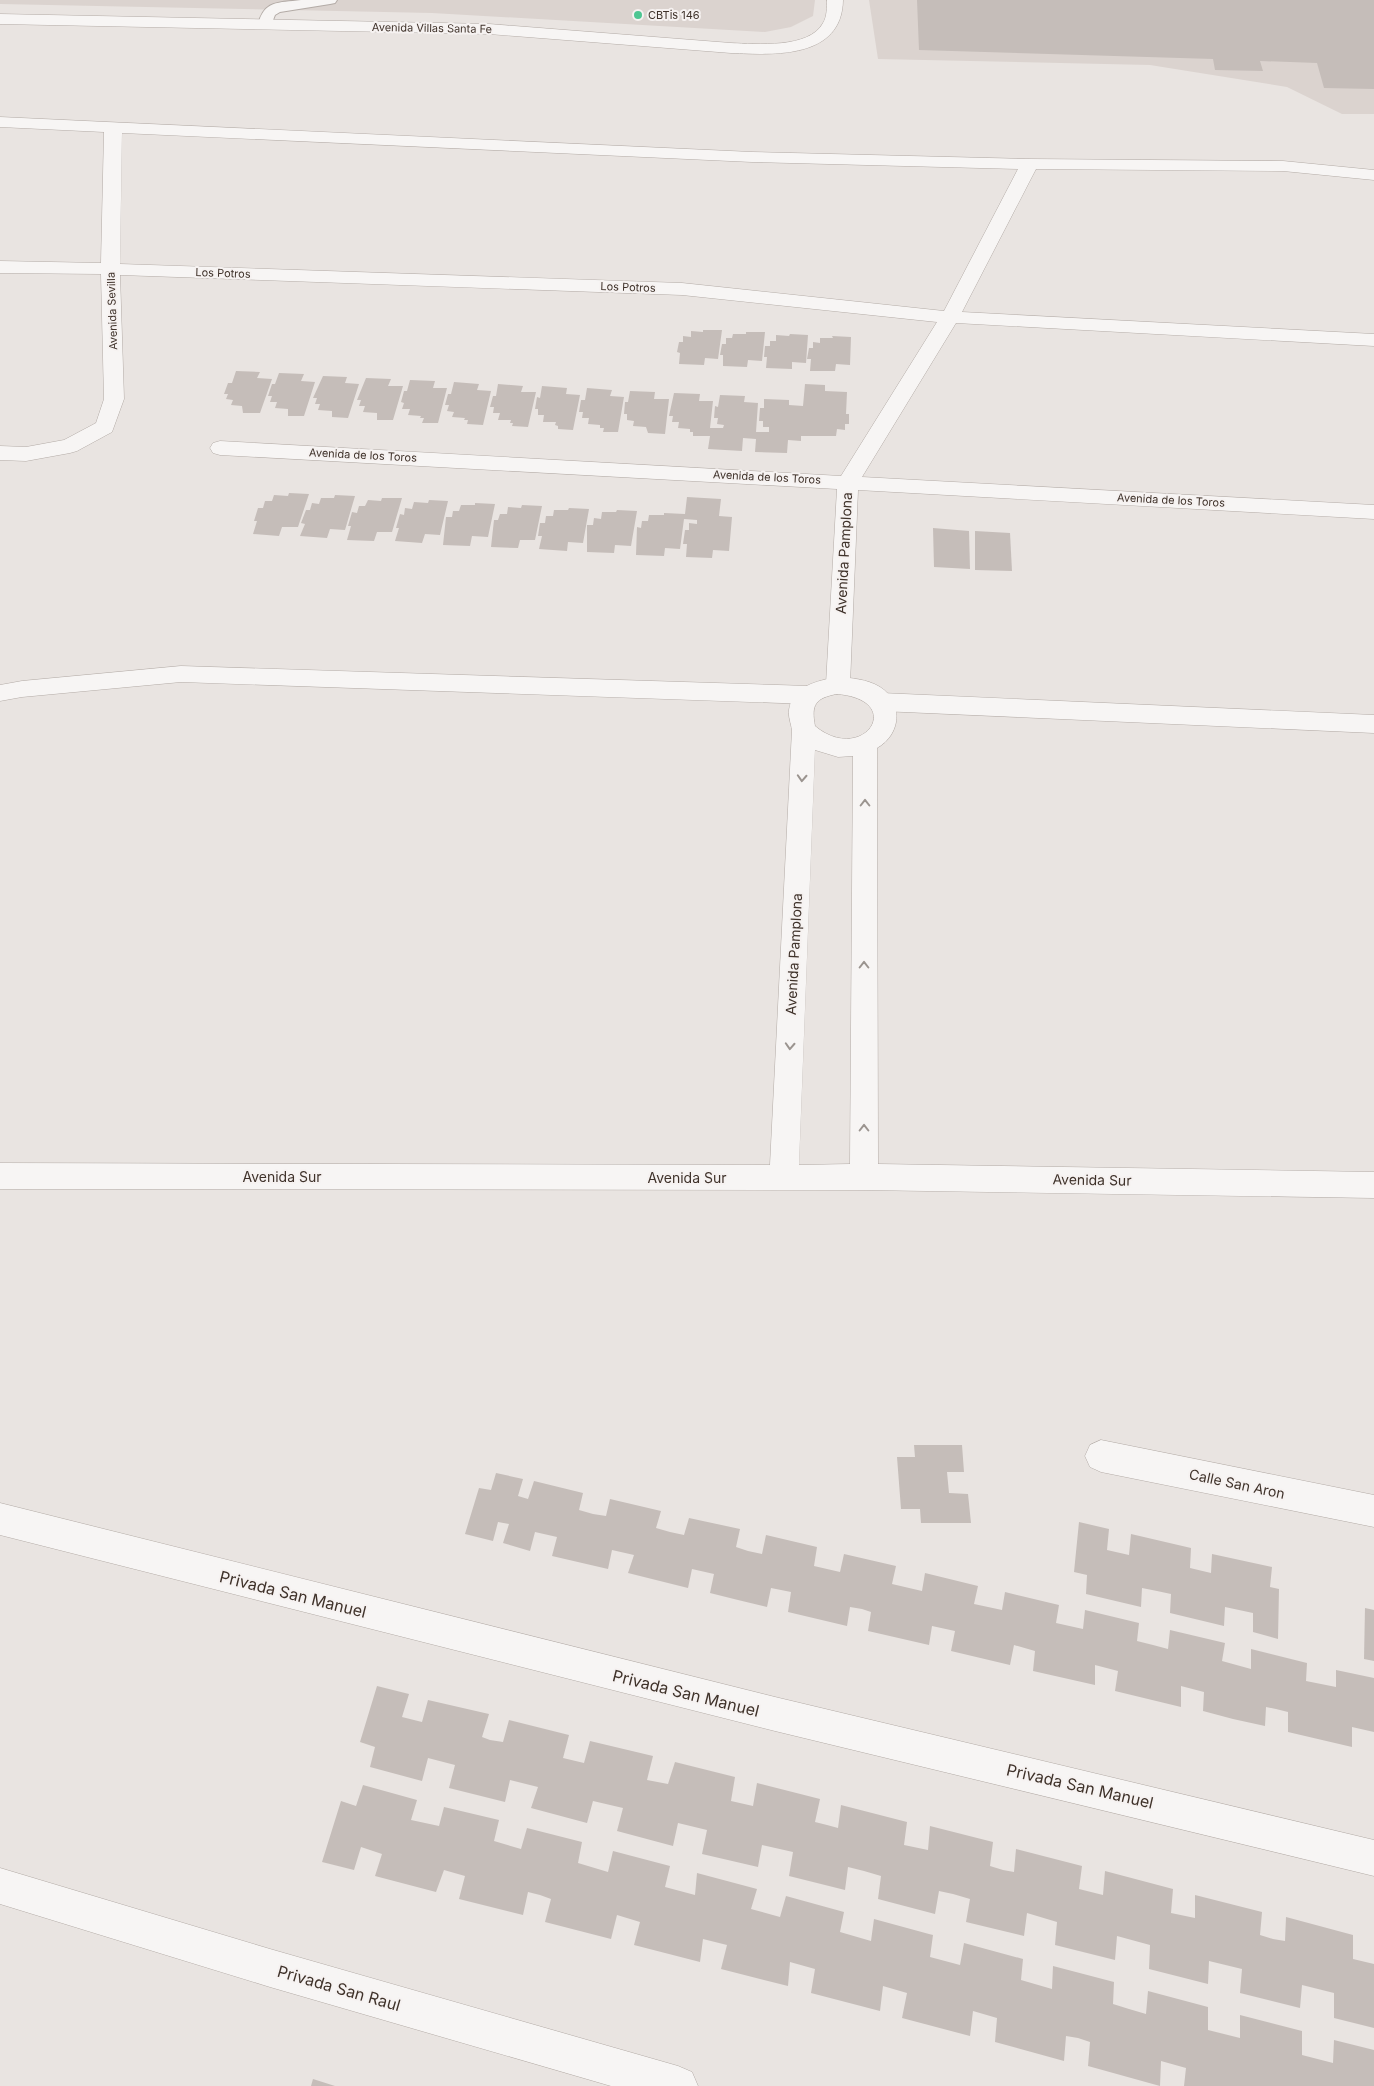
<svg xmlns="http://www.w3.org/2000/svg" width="1374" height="2086" font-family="Inter,sans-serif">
<rect width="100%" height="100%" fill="#e9e4e1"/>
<g fill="#dbd3cf">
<polygon points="0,0 815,0 813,16 791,27 765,32 432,13 0,4"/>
<polygon points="869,0 1374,0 1374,114 1342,114 1287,87 1150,65 878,59"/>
</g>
<g fill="#c5bdb9">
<polygon points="917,0 1374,0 1374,89 1324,88 1317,63 1260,61 1263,71 1215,70 1213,59 919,50"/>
<polygon points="703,330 722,330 718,359 705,358 704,365 679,364 680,353 677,352 679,342 683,342 683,336 691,337 691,331 703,332"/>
<polygon points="746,332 765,332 762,361 748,360 747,367 723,366 723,355 720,355 722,344 726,344 726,338 732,338 733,334 746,334"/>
<polygon points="790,334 808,335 806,363 792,362 792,369 766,368 767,357 764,357 765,346 770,346 770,341 776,341 776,335 789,336"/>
<polygon points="832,336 851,337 850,365 836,364 835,371 810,371 811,359 807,359 809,348 813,348 813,342 820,343 820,338 833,338"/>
<polygon points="236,371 260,372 257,378 272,379 260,413 243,413 242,406 231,405 233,400 226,399 228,394 224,394 228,383 232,383"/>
<polygon points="279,373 304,374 301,381 315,382 304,416 288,416 288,409 275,408 277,402 270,402 272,396 268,396 272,384 275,384"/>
<polygon points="323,376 347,377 345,383 359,384 348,418 332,417 332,411 318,410 320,404 315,404 317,398 313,398"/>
<polygon points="366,378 391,379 388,386 403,386 393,420 377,420 377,413 363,412 365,406 359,406 361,400 357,400"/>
<polygon points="410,380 435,381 433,388 447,388 438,423 422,423 424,418 420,418 421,416 408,415 410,409 402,409 404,403 401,402 404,391 407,391"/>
<polygon points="454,382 479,384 477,390 491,391 483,425 467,424 468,420 464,420 465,418 452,417 454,412 447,411 449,405 445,405 448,394 451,394"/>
<polygon points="498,384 523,386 521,392 536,392 528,427 512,426 513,423 510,423 511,420 498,420 500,413 493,413 494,407 490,407 493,396 496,396"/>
<polygon points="805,384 825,385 825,391 847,392 846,414 849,414 849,424 845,424 845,430 837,429 836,436 801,436 801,441 788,440 787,453 755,452 756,439 743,438 742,451 708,449 710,436 693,436 693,432 690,432 690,429 678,428 679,422 672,422 673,416 669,416 674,393 700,394 699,401 713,401 710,428 723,428 724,425 717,424 718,418 714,418 715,406 718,407 720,395 745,396 744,402 758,403 756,432 769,432 769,427 763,427 763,421 759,421 760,408 764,408 764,399 789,400 789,405 803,406"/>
<polygon points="542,386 567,388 566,394 580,395 573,430 558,429 558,426 555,425 556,422 543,422 544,415 538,415 538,409 535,409 537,397 540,398"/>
<polygon points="587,388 612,390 610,396 624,397 618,432 603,432 604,428 600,428 600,425 588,424 589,418 582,418 583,412 579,412 581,400 585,400"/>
<polygon points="630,391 655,392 654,399 669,399 665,434 648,433 646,427 633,426 634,421 627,420 627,414 624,414 625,402 628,402"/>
<polygon points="289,493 309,494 298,527 282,527 279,536 253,534 257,521 254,521 258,508 263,508 265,501 272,501 274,495 288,496"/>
<polygon points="335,495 355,496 345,530 330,529 327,538 300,536 305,524 301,523 306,510 310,510 312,503 319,504 321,498 334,498"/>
<polygon points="687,497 721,499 719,516 732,517 729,551 713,550 712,558 686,557 687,544 683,544 685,530 689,530 689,523 697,524 697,520 684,519 680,549 665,548 664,556 636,555 637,527 641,528 642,521 648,521 649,515 664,515 664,513 685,514"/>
<polygon points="382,498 402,498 392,532 377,532 374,541 347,540 351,526 348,526 352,512 357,513 359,506 365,506 368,500 381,501"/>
<polygon points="429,500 448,501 440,535 425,534 422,543 395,541 399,528 396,528 400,514 404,515 405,508 412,509 414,502 428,503"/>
<polygon points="475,503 495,504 488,537 472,536 470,546 443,545 446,517 452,517 453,511 459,511 461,505 475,505"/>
<polygon points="522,505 542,506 535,540 520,540 518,548 491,547 494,520 498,520 500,514 507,514 508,507 521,508"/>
<polygon points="569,508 589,509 583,543 568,542 567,551 539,549 542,536 538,536 540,523 545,523 546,516 553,516 554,510 568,510"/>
<polygon points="617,510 637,511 631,546 615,545 614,553 587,552 587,525 593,525 594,518 601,519 602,512 616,512"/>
<polygon points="933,528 969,531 970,569 934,567"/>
<polygon points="975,531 1010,533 1012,571 975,570"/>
<polygon points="914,1445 962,1445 964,1472 947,1472 949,1493 968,1494 971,1523 921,1523 920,1509 901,1509 897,1457 915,1457"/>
<polygon points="496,1473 523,1479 518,1496 528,1499 534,1481 583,1493 579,1510 593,1514 606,1516 610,1499 661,1511 656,1528 670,1532 684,1535 689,1518 740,1529 736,1547 748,1551 762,1554 766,1535 817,1547 814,1566 840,1572 844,1554 896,1566 892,1584 922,1591 925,1573 978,1586 974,1604 1002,1610 1005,1592 1059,1605 1056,1623 1083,1629 1085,1610 1139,1623 1137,1641 1153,1645 1168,1649 1170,1630 1225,1643 1222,1661 1251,1669 1251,1649 1307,1663 1306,1681 1336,1687 1336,1670 1374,1678 1374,1732 1352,1727 1352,1747 1288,1732 1288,1712 1276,1709 1266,1707 1265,1726 1233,1719 1203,1711 1204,1692 1181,1686 1181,1707 1115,1691 1118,1671 1095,1665 1095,1685 1033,1671 1035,1651 1014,1645 1010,1665 951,1651 955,1631 932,1626 929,1645 868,1631 871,1612 862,1609 850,1607 847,1626 788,1612 791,1592 771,1588 767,1607 738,1600 710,1593 714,1574 692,1569 688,1588 628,1573 634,1555 612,1550 608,1569 552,1556 557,1537 535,1532 530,1551 503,1543 509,1524 498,1522 493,1541 465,1534 479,1488 491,1490"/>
<polygon points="1079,1522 1109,1529 1107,1550 1129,1555 1131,1534 1191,1548 1190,1568 1211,1573 1212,1554 1272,1567 1270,1587 1279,1589 1278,1639 1253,1632 1253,1613 1225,1607 1224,1626 1170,1613 1171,1594 1157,1591 1142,1588 1141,1607 1086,1594 1087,1575 1074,1572"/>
<polygon points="1365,1608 1374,1610 1374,1661 1364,1659"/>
<polygon points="377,1686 409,1694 402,1717 422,1722 428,1700 489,1714 482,1737 490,1740 503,1742 509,1720 569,1735 563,1758 584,1763 590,1741 653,1756 647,1780 668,1784 675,1762 735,1777 731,1801 753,1806 757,1783 820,1799 815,1822 827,1825 838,1828 841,1805 907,1822 904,1845 928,1850 930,1826 993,1842 990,1866 1003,1870 1014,1872 1016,1849 1082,1866 1079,1889 1103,1895 1105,1871 1173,1889 1171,1913 1195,1918 1195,1895 1262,1912 1260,1935 1273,1939 1285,1941 1286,1917 1353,1935 1353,1959 1374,1964 1374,2028 1334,2018 1334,1993 1302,1985 1300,2008 1240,1993 1242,1969 1209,1961 1208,1984 1149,1969 1150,1945 1117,1936 1115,1960 1055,1945 1057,1922 1027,1913 1024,1936 966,1922 970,1899 953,1894 939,1891 935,1914 878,1899 881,1876 864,1871 848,1867 845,1890 789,1876 793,1852 762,1845 758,1867 702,1854 707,1830 678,1823 673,1846 617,1831 623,1808 593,1801 587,1823 531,1808 538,1787 510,1780 505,1802 449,1788 455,1765 428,1758 422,1781 370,1767 375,1747 360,1742"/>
<polygon points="363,1785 417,1800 411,1820 439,1826 444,1807 499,1820 494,1841 521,1849 527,1828 582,1842 578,1863 608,1872 613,1851 670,1866 665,1887 695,1895 697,1873 757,1889 751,1909 780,1917 786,1896 844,1912 840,1932 871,1941 874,1919 929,1934 933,1935 930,1957 960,1965 964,1943 1023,1959 1021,1980 1052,1989 1053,1966 1114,1982 1113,2004 1129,2009 1146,2014 1148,1991 1208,2007 1208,2030 1240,2038 1240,2015 1302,2031 1302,2055 1333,2063 1334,2040 1374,2050 1374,2086 1184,2086 1186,2068 1161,2061 1160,2086 1088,2066 1090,2042 1078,2038 1066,2036 1064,2061 995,2042 997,2018 973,2011 970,2036 902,2018 907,1993 883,1986 880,2011 811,1993 815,1969 790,1962 788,1986 721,1969 727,1945 703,1939 700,1962 634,1945 640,1922 617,1915 611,1939 545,1922 551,1899 540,1895 528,1892 523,1915 459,1899 465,1876 444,1870 436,1892 375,1876 382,1854 361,1847 354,1870 322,1862 341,1801 356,1806"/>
<polygon points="313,2079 335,2086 311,2086"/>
</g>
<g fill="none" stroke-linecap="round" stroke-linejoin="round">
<g stroke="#b3aba6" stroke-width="2">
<path id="service" d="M 301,0 L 337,0 L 335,3 L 330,4 L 280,12 L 275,15 L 270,28 L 260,28 L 258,25 C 264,0 278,3 301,0 Z"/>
</g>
<g stroke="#b3aba6" stroke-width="1">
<g id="minor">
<path d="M 0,117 L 752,152 L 1030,159 L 1283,161 L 1374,170 L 1374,180 L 1283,171 L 1036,169 L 962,312 L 1374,334 L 1374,346 L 956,323 L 862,477 L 1374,505 L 1374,519 L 858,490 L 850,684 L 846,690 L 838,692 L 830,690 L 826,684 L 837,489 L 220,455 L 213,453 L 210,448 L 213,443 L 220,441 L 841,476 L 937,322 L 682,295 L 120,275 L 124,399 L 112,432 L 77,451 L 70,453 L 26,461 L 0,460 L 0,446 L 26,447 L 64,440 L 96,423 L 104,399 L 101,274 L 0,273 L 0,261 L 101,263 L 104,132 L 0,127 ZM 122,133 L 752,162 L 1018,169 L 944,311 L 682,283 L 120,264 Z"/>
<polygon points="181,666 809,686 817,689 821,695 817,701 809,704 181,682 22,697 0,701 0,685 22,681"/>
<polygon points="881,693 1374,715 1374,733 881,711 873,708 869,702 873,696"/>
<polygon points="1101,1440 1374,1495 1374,1527 1101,1472 1090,1467 1085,1456 1090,1445"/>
<polygon points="0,1503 775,1697 1374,1840 1374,1876 775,1731 0,1535"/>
<polygon points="0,1868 270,1949 678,2066 692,2072 698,2086 611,2086 270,1987 0,1904"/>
</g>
</g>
<g stroke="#b3aba6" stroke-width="1">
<g id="tertiary">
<path d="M 827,0 L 843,0 C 842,59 774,55 731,53 L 489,34 L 0,24 L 0,14 L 489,24 L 731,43 C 756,44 809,49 823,23 C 827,17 827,7 827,0 Z"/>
<path d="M 837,677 C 851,678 867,679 880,687 C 904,702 901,735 877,748 L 878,1164 L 1374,1172 L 1374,1198 L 864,1190 L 0,1189 L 0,1163 L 770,1165 L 792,730 C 791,724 788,716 789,710 C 792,686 817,681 837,677 ZM 837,694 C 908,700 863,766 815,726 C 811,705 815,698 837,694 ZM 815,750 L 838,757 L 853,756 L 850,1164 L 799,1165 Z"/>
</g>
</g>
<use href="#service" fill="#f7f5f4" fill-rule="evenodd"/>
<use href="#minor" fill="#f7f5f4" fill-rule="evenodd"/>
<use href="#tertiary" fill="#f7f5f4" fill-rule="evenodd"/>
</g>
<defs><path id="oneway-chevron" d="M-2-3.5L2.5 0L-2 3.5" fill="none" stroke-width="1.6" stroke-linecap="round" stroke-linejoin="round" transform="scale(1.25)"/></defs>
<g stroke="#9b948f">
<use href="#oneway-chevron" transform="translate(802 778) rotate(93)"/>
<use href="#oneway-chevron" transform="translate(865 803) rotate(-90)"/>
<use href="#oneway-chevron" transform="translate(864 965) rotate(-90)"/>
<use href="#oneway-chevron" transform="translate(790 1046) rotate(93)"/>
<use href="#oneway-chevron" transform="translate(864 1128) rotate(-90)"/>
</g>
<circle fill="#4ec692" stroke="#f6f2f1" stroke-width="2" cx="638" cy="15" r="5"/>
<g text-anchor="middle" stroke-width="4" stroke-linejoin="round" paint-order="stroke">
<g font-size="11" fill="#3f322a" stroke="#f6f2f1" text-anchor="start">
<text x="648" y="19">CBTis 146</text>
</g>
<g font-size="11" fill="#3f322a" stroke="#f6f2f1">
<text transform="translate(432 28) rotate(1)" y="4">Avenida Villas Santa Fe</text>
<text transform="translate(223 273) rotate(2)" y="4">Los Potros</text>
<text transform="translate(628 287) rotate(2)" y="4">Los Potros</text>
<text transform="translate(112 311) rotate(-92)" y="4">Avenida Sevilla</text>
<text transform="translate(363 455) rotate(3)" y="4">Avenida de los Toros</text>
<text transform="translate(767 477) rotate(3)" y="4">Avenida de los Toros</text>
<text transform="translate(1171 500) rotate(3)" y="4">Avenida de los Toros</text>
</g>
<g font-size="14" fill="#3f322a" stroke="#f6f2f1">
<text transform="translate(844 553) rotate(-87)" y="5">Avenida Pamplona</text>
<text transform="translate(794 954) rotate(-87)" y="5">Avenida Pamplona</text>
<text x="282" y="1182">Avenida Sur</text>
<text x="687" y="1183">Avenida Sur</text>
<text transform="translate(1092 1180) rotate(1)" y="5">Avenida Sur</text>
<text transform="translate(1237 1484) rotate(12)" y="5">Calle San Aron</text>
</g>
<g font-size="16" fill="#3f322a" stroke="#f6f2f1">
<text transform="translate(293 1594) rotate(14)" y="6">Privada San Manuel</text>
<text transform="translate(686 1693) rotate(14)" y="6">Privada San Manuel</text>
<text transform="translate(1080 1786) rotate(13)" y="6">Privada San Manuel</text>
<text transform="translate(339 1988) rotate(16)" y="6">Privada San Raul</text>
</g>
</g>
</svg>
